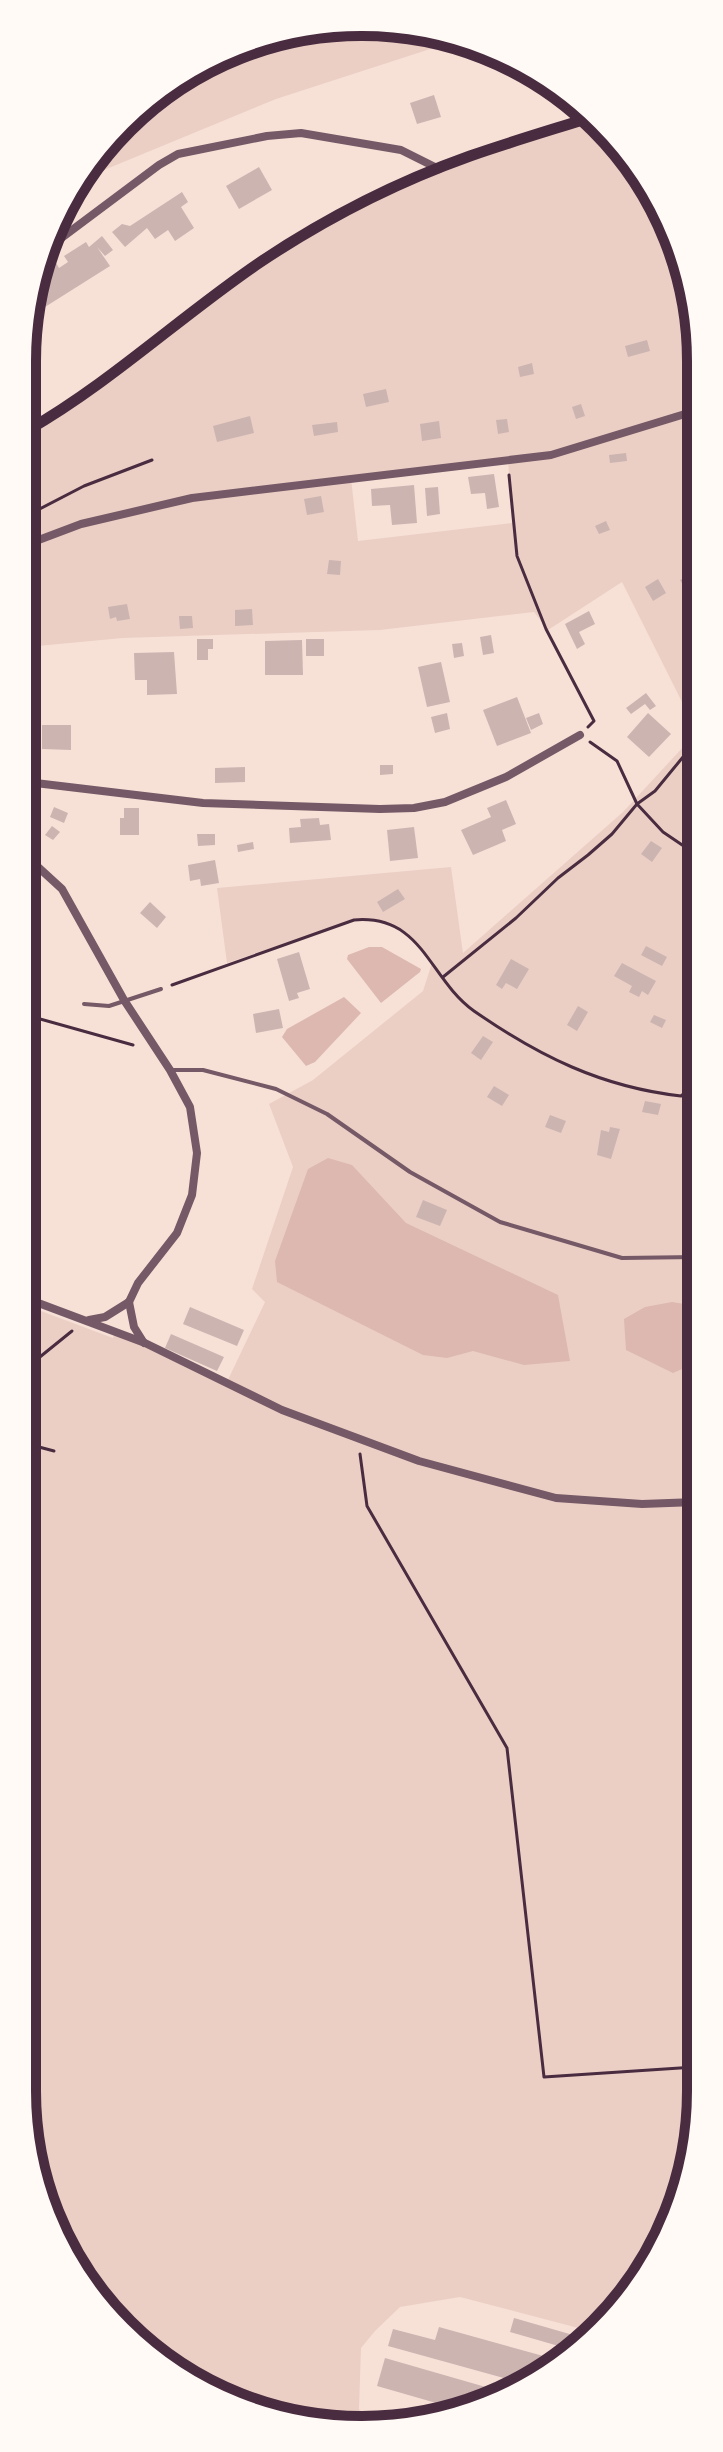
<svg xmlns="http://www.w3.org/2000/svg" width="723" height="2452" font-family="Montserrat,sans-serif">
<rect width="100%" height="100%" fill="#f7e1d7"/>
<g fill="#ebcfc5" fill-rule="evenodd">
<polygon points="427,28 458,40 276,99 75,182 79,173 173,79 295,29"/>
<path d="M 592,117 L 616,137 L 666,212 L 698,318 L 697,732 L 622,582 L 548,630 L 534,612 L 380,630 L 123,638 L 27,647 L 28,430 L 261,262 L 389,191 ZM 508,460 L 512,523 L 358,541 L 351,478 Z"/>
<path d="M 697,732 L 695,2156 L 644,2279 L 585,2341 L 582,2329 L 460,2297 L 400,2307 L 375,2331 L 361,2348 L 359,2409 L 375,2426 L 339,2429 L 212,2395 L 107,2315 L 48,2220 L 22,2090 L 25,1305 L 113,1338 L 115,1331 L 226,1384 L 265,1302 L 252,1289 L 293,1167 L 269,1104 L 313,1080 L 423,991 L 432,963 C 412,933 391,917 354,920 L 227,963 L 217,888 L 451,867 L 463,953 L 623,812 Z"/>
</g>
<g fill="#dcb8b0">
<polygon points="369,947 382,947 421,969 420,972 381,1003 347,959 348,955"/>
<polygon points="344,997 361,1013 315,1062 306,1066 282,1037 287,1029"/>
<polygon points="328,1158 352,1165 406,1223 558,1295 570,1361 524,1365 473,1351 447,1358 423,1355 277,1282 275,1261 308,1169"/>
<polygon points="672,1302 696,1306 696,1363 673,1373 626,1350 624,1319 645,1307"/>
</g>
<g fill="#ccb4b1">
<polygon points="434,95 441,117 417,124 410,103"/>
<polygon points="259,167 272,190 239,209 226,186"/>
<polygon points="182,192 188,202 181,207 194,228 175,241 168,230 155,239 147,228 125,247 112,232 122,224 130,226"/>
<polygon points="102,236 113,250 105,256 97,247 110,266 45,307 32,287 38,279 38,271 55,261 59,268 68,262 64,256 86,242 89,247"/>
<polygon points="647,340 650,351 628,357 625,346"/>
<polygon points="532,363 534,374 520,377 518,367"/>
<polygon points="386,389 389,402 366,407 363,394"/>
<polygon points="581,404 585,416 576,419 572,407"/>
<polygon points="250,416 254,433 217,442 213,426"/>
<polygon points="507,419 509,432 498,434 496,420"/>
<polygon points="439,421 441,438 422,441 420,424"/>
<polygon points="337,422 338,432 314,436 312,425"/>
<polygon points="626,453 627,461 610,463 609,455"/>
<polygon points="494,474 499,507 487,509 485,493 471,494 468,477"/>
<polygon points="414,485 417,523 392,525 390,505 372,506 371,489"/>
<polygon points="438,487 440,514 427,516 425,488"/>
<polygon points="321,496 324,512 307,515 304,499"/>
<polygon points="606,521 610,530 599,534 595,526"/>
<polygon points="329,560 341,561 340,575 327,574"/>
<polygon points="698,570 698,610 680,580"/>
<polygon points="658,579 666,593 653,601 645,587"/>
<polygon points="127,604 130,619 117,621 116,617 110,619 108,607"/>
<polygon points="252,609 253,625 235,626 235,610"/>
<polygon points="589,611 595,624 579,632 585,644 577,649 565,624"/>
<polygon points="179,616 192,616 193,628 180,629"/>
<polygon points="491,635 494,653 483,655 480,637"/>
<polygon points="197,639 213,639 213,649 208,649 208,660 197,660"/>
<rect x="306" y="639" width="18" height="17"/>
<polygon points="302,640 303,675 265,675 265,641"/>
<polygon points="462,643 464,656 454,658 452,644"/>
<polygon points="174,652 177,694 147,695 147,680 135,680 134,653"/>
<polygon points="441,662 450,702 427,707 418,667"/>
<polygon points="646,693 656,706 650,710 645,704 631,714 626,708"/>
<polygon points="517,697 531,733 497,746 483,710"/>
<polygon points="447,713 450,729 435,733 431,717"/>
<polygon points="539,713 543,724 531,730 526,718"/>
<polygon points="648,713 671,734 649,757 627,737"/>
<polygon points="42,725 71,725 71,750 42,749"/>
<polygon points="380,765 393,765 393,774 380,775"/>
<polygon points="245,767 245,782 215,783 215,768"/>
<polygon points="506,800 516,824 502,830 506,841 473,855 461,830 491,817 487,808"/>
<polygon points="54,807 68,813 64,823 50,817"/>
<polygon points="124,808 139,808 139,835 120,835 120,818 124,818"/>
<polygon points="319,818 320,825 329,824 331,840 290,843 289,828 301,827 300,819"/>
<polygon points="52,826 60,832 53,840 45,835"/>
<polygon points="414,827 418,858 390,861 387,830"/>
<polygon points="695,830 697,832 697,845 694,849 686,844"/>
<polygon points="197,834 215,834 215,845 198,846"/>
<polygon points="651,841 662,848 652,862 641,854"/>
<polygon points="253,842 254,849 238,852 237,845"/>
<polygon points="215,860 219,883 201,886 200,879 190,881 188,865"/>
<polygon points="398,889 405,899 383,912 377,902"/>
<polygon points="694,895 697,897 697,926 686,919 691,911 685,907"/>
<polygon points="150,902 166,917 157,928 140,913"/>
<polygon points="646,946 667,957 662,966 641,955"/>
<polygon points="299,952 310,989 297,993 299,998 289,1001 277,959"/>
<polygon points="511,959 529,969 517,989 506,983 502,989 496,985"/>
<polygon points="622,963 656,981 648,995 642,991 639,997 629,992 632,986 614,976"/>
<polygon points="578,1006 588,1012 577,1031 567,1025"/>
<polygon points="279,1009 283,1028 256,1033 253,1014"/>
<polygon points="654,1015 666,1020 662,1028 650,1022"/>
<polygon points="483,1036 493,1042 481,1060 471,1053"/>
<polygon points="494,1086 509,1095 502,1106 487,1097"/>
<polygon points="645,1101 661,1104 658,1115 642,1112"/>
<polygon points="550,1115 566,1121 561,1133 545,1127"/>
<polygon points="610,1127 620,1129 611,1159 597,1155 601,1130 609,1132"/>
<polygon points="423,1200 447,1210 440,1226 416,1217"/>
<polygon points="190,1307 244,1330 237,1346 183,1324"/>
<polygon points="171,1334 224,1357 217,1371 165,1348"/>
<polygon points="514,2318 580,2337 576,2351 510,2332"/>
<polygon points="439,2327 565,2362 522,2383 388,2346 393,2329 435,2340"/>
<polygon points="385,2358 503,2392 464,2411 377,2386"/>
</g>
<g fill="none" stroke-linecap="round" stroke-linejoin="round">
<g stroke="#4a2c40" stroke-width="3">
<polyline points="509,475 517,556 546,629 594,721 588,727"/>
<polyline points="28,515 84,486 152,460"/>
<polyline points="590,742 617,761 637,804 655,791 697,740"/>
<polyline points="443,977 516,918 558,878 588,855 612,834 637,804 663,832 697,855"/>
<path d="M 172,985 L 354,920 C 423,914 428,978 474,1011 C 539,1056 601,1087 681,1096 L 697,1083"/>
<polyline points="26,1015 133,1045"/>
<polyline points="25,1369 72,1331"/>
<polyline points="24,1443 54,1451"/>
<polyline points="360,1454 367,1506 507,1748 544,2077 695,2067"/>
</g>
<g stroke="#755966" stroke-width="4">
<polyline points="84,1004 109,1006 161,989"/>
<polyline points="172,1070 203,1070 276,1089 327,1114 410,1172 500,1222 622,1258 696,1257"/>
</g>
<g stroke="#755966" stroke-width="8">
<polyline points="48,248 159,165 178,154 267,136 301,133 401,150 439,169"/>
<polyline points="28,544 81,524 192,498 551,455 698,410"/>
<polyline points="27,782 203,803 380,809 414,808 445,802 506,777 580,735"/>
<polyline points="26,856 62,889 124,1000 170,1070 190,1107 197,1153 192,1195 177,1233 138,1283 129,1302 105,1317 89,1320"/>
<polyline points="25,1298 145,1343 282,1410 419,1461 556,1498 642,1504 696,1502"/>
<polyline points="129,1302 134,1327 144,1343"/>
</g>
<path stroke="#4a2c40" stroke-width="11" d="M 28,430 C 110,383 181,316 259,263 C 323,220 397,182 470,156 C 510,142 551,130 592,117"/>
</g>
<path d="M0 0H723V2452H0ZM361 36H362A325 325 0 0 1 687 361V2091A325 325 0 0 1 362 2416H361A325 325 0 0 1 36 2091V361A325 325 0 0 1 361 36Z" fill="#fffaf5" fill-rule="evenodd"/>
<path fill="none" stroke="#4a2c40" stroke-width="10" d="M361 36H362A325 325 0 0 1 687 361V2091A325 325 0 0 1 362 2416H361A325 325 0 0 1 36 2091V361A325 325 0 0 1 361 36Z"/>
</svg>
